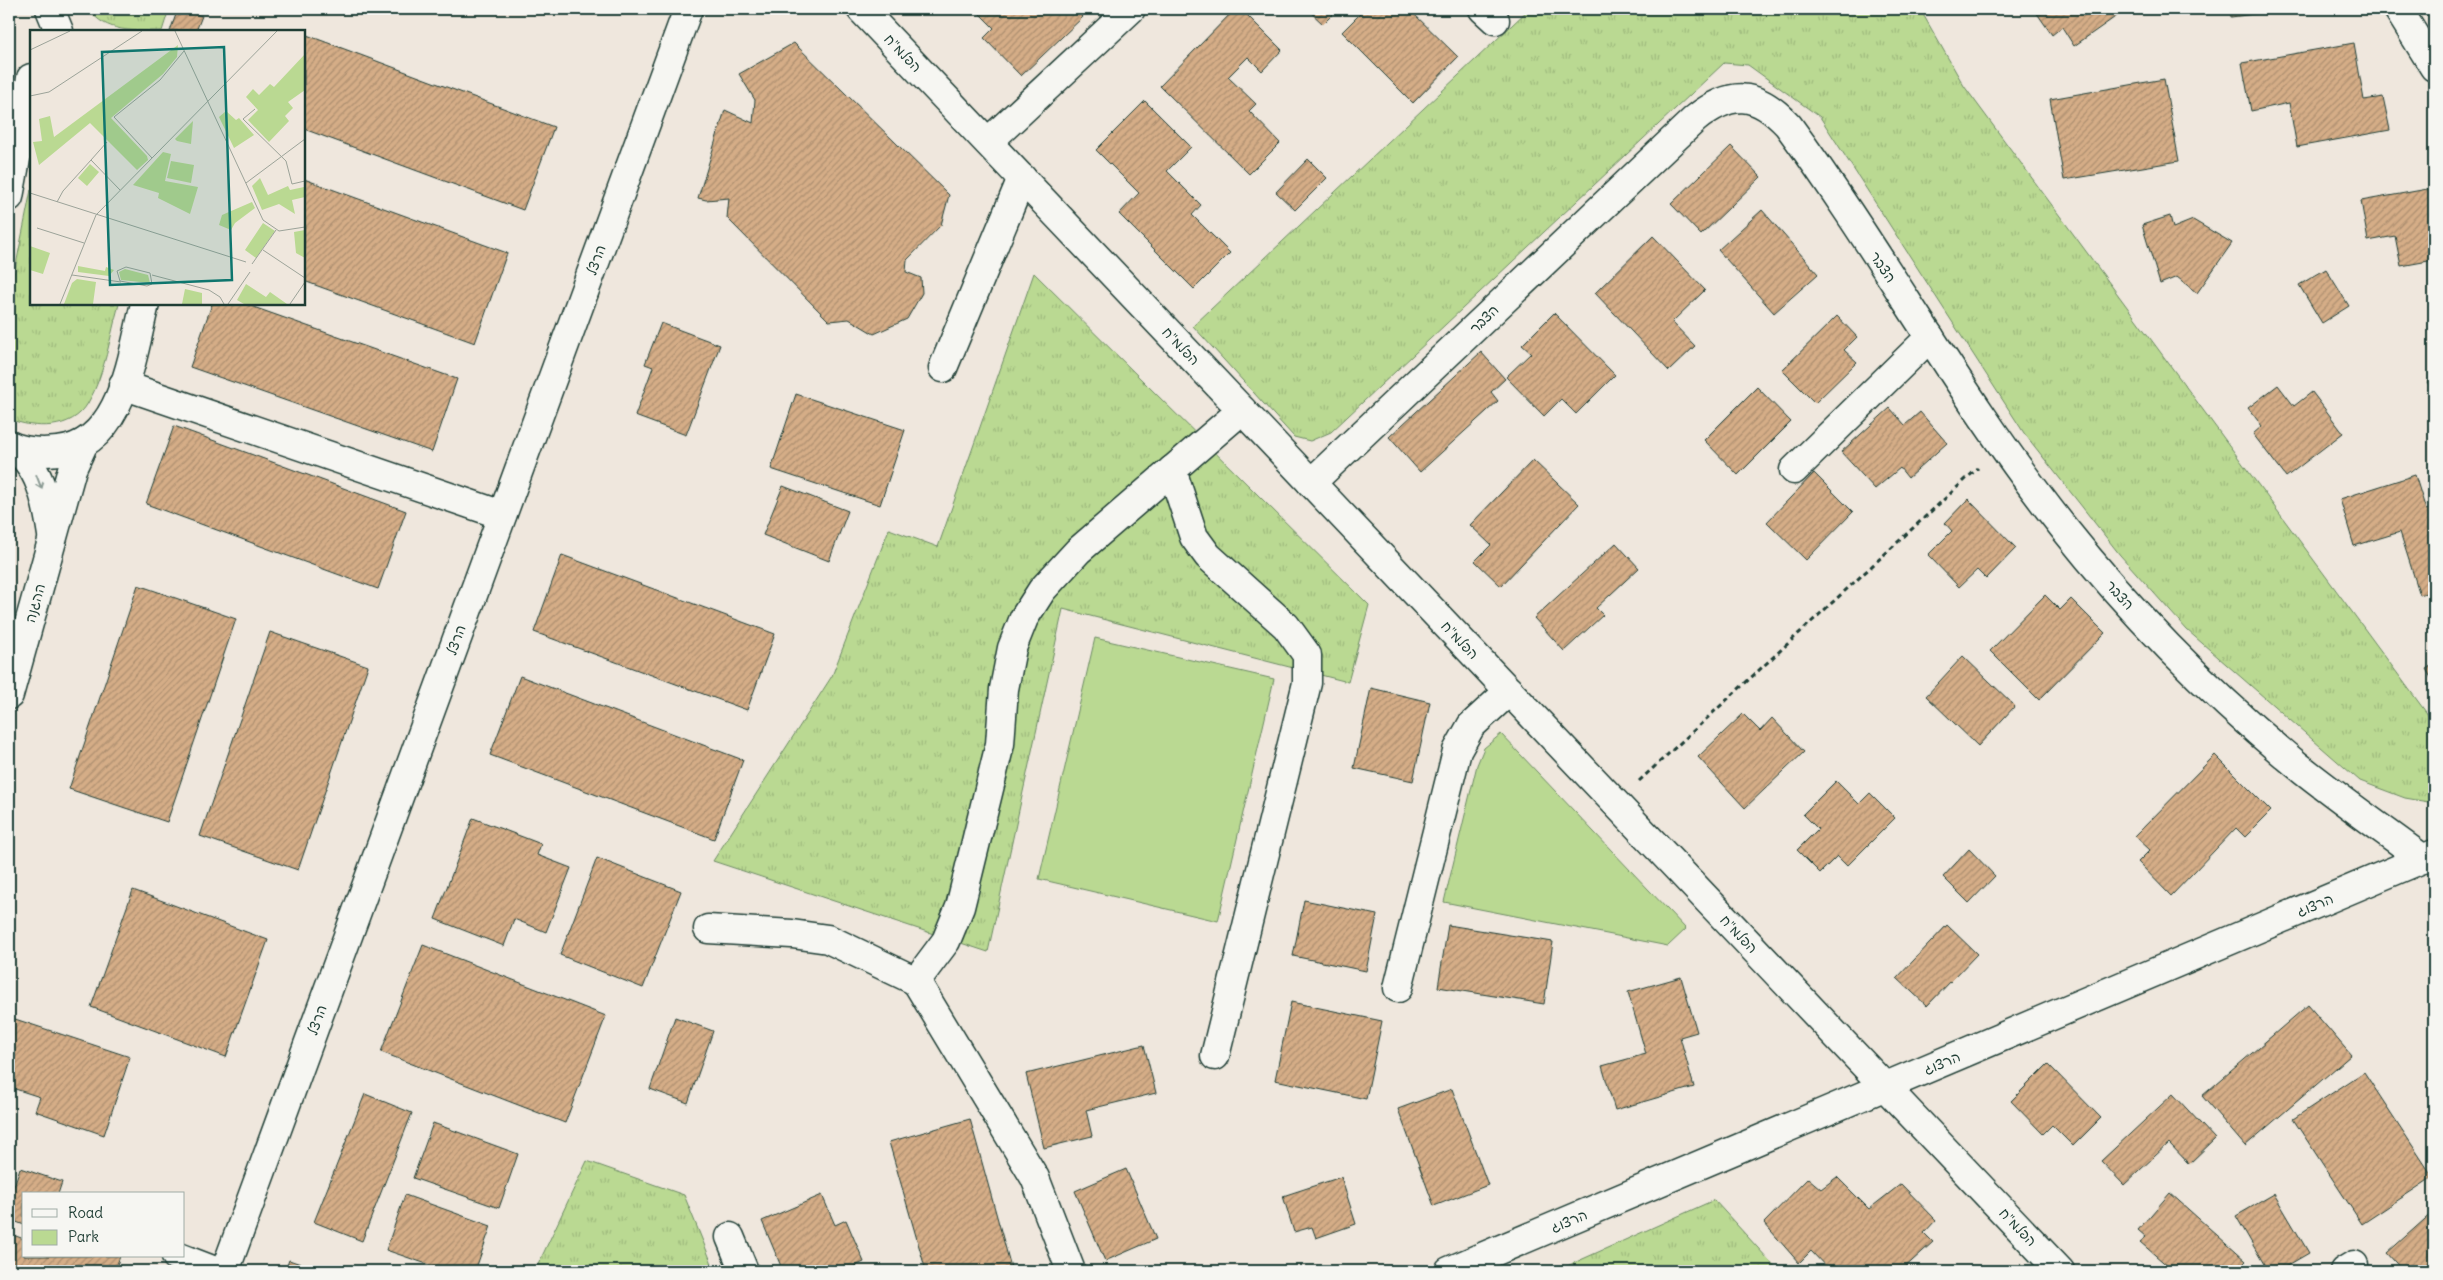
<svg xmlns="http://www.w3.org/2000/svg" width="2443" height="1280" font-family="Delius,'Playpen Sans Hebrew',sans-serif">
<defs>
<pattern id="grass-tufts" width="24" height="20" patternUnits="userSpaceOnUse" patternTransform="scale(1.25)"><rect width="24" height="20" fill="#bad992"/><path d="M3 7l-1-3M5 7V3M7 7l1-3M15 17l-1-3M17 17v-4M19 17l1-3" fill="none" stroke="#9fbb7e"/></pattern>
<pattern id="building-hatch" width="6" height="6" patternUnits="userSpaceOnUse" patternTransform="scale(1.25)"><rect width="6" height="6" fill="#d5ad87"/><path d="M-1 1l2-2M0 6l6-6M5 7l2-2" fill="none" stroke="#ac8e6f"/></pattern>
</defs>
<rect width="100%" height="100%" fill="#efe7dd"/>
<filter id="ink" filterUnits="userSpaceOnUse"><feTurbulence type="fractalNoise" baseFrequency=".02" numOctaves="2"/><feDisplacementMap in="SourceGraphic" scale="10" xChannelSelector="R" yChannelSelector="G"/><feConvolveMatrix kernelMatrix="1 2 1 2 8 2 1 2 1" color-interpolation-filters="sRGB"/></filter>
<g filter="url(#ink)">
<g fill="url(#grass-tufts)" stroke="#6c8b63">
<path d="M 89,9 L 169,9 L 162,31 C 137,31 104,33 89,9 Z"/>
<polygon points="1529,9 1920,9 1964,86 2434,723 2434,803 2405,798 2360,781 2187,630 2120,555 2024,433 1820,117 1748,65 1724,63 1331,432 1310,441 1294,437 1193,326"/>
<path d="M 31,190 L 31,304 L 119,304 C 110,336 105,374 88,403 C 72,431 34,429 9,419 L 9,300 Z"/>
<polygon points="1034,273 1369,605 1348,682 1063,609 988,952 713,861 832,676 889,529 938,547"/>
<polygon points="587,1161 684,1195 715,1271 535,1271"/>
<polygon points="1714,1200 1779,1271 1556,1271"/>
</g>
<g fill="#bad992" stroke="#6c8b63">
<polygon points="1095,638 1274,679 1218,921 1039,879"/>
<polygon points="1501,734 1686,929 1668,946 1444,902 1477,765 1484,748"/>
</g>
<g fill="url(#building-hatch)" stroke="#1f3d34">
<polygon points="178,9 202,16 196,31 170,31"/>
<polygon points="975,9 1075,9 1083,17 1021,76 984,38 994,28"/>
<polygon points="1235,9 1241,9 1282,50 1262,71 1248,57 1228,77 1256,104 1249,111 1280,143 1249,174 1160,86"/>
<polygon points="1307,9 1338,9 1323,24"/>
<polygon points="1365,9 1409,9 1458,57 1413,103 1342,32"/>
<polygon points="2034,9 2118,9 2121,13 2074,46 2062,27 2052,35"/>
<polygon points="2230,9 2293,9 2231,17"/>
<polygon points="304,34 554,127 523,210 304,129"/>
<polygon points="794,43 949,195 941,225 907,260 906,272 921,278 922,293 907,319 874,334 849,319 829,321 727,218 729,198 706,200 698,198 725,110 753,123 755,100 739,74"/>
<polygon points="2354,43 2364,100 2383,97 2390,130 2297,147 2289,103 2251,111 2242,63"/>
<polygon points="2164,79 2179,161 2064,180 2050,99"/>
<polygon points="1145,101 1191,147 1167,171 1201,205 1192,215 1230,253 1194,289 1119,214 1139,193 1096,150"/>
<polygon points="1731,146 1761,177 1701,235 1671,204"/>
<polygon points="1308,159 1327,178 1295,210 1276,192"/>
<polygon points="304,179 507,253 475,343 304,281"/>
<polygon points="2433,188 2434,260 2401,266 2395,236 2368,241 2361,201"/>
<polygon points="1762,210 1818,274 1774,313 1718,250"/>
<polygon points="2170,216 2173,228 2193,220 2232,243 2197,293 2177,277 2160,284 2142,225"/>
<polygon points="1653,236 1705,290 1672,322 1695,346 1669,371 1595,293"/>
<polygon points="2326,269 2349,306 2322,323 2299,285"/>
<polygon points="212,304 245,304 457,379 432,452 190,367"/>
<polygon points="1554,313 1615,375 1576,414 1561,399 1544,416 1506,377 1531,353 1522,345"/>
<polygon points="1837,316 1857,337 1844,350 1857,362 1815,403 1782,370"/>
<polygon points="661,323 720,345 686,435 635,416 653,367 645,364"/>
<polygon points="1481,352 1505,379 1491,392 1498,401 1420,472 1389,437"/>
<polygon points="2434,376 2434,392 2427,382"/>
<polygon points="2278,385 2294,406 2312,392 2343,433 2286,477 2253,434 2262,426 2248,408"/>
<polygon points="1757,387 1791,422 1738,475 1704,440"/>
<polygon points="796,394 905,430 880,505 771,469"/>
<polygon points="1890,408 1905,425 1920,412 1947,443 1908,478 1900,468 1875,489 1841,452"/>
<polygon points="174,426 406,511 378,589 146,504"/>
<polygon points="1533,460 1579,504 1501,586 1475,561 1491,545 1470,525"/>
<polygon points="1814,473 1853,512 1806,560 1767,522"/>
<polygon points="2415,475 2426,510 2434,507 2434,590 2420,595 2400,532 2354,546 2340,499"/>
<polygon points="783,486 848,511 829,561 763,535"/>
<polygon points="1968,499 2016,548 1986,579 1977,570 1959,587 1928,555 1952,531 1945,523"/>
<polygon points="1616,543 1639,568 1596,608 1603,615 1564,651 1534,618"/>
<polygon points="562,555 775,634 747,710 534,632"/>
<polygon points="138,585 236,619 167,822 69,789"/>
<polygon points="2045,595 2060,610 2071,599 2105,633 2039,700 1990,651"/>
<polygon points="270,632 368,666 298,870 200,836"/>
<polygon points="1963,656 2015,706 1978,746 1926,696"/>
<polygon points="2434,664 2434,683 2426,669"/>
<polygon points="520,676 743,760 714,839 490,755"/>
<polygon points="1371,688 1430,702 1413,781 1354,768"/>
<polygon points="1743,714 1760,731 1772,718 1804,752 1745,808 1698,757"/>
<polygon points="2215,755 2271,811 2245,837 2236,828 2171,896 2138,862 2150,850 2135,836"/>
<polygon points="1836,781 1859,804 1870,793 1895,818 1847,866 1837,856 1820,873 1797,850 1818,829 1803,814"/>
<polygon points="473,818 541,844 537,855 571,868 546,932 514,919 504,946 435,919"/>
<polygon points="1969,849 1995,876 1969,903 1943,877"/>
<polygon points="597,858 681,891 643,988 560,955"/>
<polygon points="133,890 268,940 226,1057 91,1007"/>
<polygon points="1304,900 1377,915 1366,971 1293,956"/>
<polygon points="1448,925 1553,942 1544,1004 1438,987"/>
<polygon points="1947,925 1977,954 1927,1006 1897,978"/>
<polygon points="423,945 606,1016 565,1123 381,1052"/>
<polygon points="1681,977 1697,1032 1680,1037 1694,1087 1615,1110 1602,1066 1646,1054 1628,992"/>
<polygon points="1291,1002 1382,1021 1366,1099 1275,1080"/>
<polygon points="2308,1005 2351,1055 2245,1146 2202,1096"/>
<polygon points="9,1017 130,1057 104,1135 35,1111 40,1097 9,1087"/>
<polygon points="675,1017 713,1031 688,1103 650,1089"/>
<polygon points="1144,1045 1156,1093 1086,1110 1092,1136 1044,1148 1026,1074"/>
<polygon points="2048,1064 2101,1118 2073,1146 2052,1125 2043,1134 2011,1101"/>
<polygon points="2364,1072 2433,1177 2362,1224 2293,1119"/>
<polygon points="1452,1089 1488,1185 1434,1206 1398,1109"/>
<polygon points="365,1094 412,1113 362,1241 314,1222"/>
<polygon points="2173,1094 2215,1139 2189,1164 2169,1143 2124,1185 2101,1161"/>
<polygon points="970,1119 1012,1271 926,1271 889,1142"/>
<polygon points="433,1123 518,1154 499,1208 413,1178"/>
<polygon points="20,1168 62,1182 58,1194 24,1194 24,1225 9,1219 9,1201"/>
<polygon points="1126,1169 1156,1239 1105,1261 1075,1191"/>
<polygon points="1341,1177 1356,1224 1316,1238 1312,1227 1294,1232 1283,1196"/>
<polygon points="1837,1177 1869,1209 1901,1184 1936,1220 1924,1233 1933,1242 1901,1271 1830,1271 1811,1251 1799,1263 1764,1223 1808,1178 1821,1189"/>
<polygon points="2170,1193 2246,1261 2236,1271 2167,1271 2170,1268 2140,1242 2146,1237 2138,1230"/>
<polygon points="2274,1194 2309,1253 2278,1271 2268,1271 2236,1216"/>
<polygon points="405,1195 491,1226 475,1271 447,1271 386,1250"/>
<polygon points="822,1195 835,1225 846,1220 864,1262 851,1268 852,1271 783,1271 762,1221"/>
<polygon points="2434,1211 2434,1271 2403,1271 2387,1253"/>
<polygon points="13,1235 24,1239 24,1256 120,1256 115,1271 9,1271 9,1246"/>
<polygon points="289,1260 321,1271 285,1271"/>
</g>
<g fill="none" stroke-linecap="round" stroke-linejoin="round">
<g stroke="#1f3d34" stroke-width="31">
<g id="minor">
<polyline points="50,9 59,31"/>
<polyline points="861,9 2060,1271"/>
<polyline points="1483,9 1495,20"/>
<polyline points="2398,9 2434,67"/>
<polyline points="22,128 31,78"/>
<polyline points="988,142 1131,9"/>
<polyline points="9,197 20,137 31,109"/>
<polyline points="943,368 1022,178"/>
<polyline points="123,385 502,515"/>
<path d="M 9,445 C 24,452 41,453 58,451 C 123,445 132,354 145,304"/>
<path d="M 9,445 C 40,463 47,502 52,535"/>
<polyline points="1172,470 1194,537 1208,556 1286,626 1307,655 1307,683 1215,1056"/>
<polyline points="1794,470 1930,337"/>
<path d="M 1311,483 L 1695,119 C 1731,90 1756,91 1788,125 C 1884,256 1962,400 2063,527 C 2132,614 2211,694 2297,765 C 2338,798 2381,828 2423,859"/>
<polyline points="9,695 72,469 84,443"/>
<polyline points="708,929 792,934 828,939 916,981 946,941 960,907 1000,744 1004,689 1012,648 1024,618 1042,590 1078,551 1242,410"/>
<polyline points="916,981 1035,1178 1071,1271"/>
<polyline points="1398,988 1457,751 1471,726 1509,691"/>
<polyline points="730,1237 744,1271"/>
<polyline points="176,1256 215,1271"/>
<polyline points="225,1271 688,9"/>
<polyline points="1449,1271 2434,854"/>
<polyline points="2344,1271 2354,1265"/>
</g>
</g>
<polyline stroke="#1f3d34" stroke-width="3" stroke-dasharray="5 4" stroke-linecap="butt" points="1639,781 1978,468"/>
<use href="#minor" stroke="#f6f6f2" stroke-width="28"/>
</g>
<defs><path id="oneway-shaft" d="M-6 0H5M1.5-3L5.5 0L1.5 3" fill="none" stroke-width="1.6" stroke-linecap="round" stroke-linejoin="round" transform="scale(1.25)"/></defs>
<use stroke="#8a9a93" href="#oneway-shaft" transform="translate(39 482) rotate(69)"/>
</g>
<g text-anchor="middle" stroke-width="5" stroke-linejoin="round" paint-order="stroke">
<g font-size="14" fill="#1f3d34" stroke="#f6f6f2">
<text transform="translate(903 53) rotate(46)" y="5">הפלמ"ח</text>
<text transform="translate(596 260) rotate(-70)" y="5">הרצל</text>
<text transform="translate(1883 267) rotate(56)" y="5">הצבר</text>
<text transform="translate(1484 319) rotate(-44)" y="5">הצבר</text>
<text transform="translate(1181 346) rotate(46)" y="5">הפלמ"ח</text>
<text transform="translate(2120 595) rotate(48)" y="5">הצבר</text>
<text transform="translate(35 603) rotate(-74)" y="5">ההגנה</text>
<text transform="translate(456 640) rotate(-70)" y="5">הרצל</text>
<text transform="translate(1460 640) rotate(46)" y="5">הפלמ"ח</text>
<text transform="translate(2315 905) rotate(-23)" y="5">הרצוג</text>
<text transform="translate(1739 934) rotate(46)" y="5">הפלמ"ח</text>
<text transform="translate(317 1020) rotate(-70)" y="5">הרצל</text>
<text transform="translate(1942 1063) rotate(-23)" y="5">הרצוג</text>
<text transform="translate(1569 1221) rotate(-23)" y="5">הרצוג</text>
<text transform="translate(2018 1227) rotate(46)" y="5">הפלמ"ח</text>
</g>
</g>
<g transform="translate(30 30)">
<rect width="275" height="275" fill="#efe7dd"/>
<path d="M 148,15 L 147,27 L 133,44 L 81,88 L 117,126 L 118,130 L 107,140 L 60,93 L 9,135 L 3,112 L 12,111 L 9,89 L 20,86 L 24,107 ZM 275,24 L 275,60 L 258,72 L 263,78 L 255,86 L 259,91 L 239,112 L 218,90 L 228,80 L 216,67 L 223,59 L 229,65 L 240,54 L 244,57 ZM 196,81 L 206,90 L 209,88 L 224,105 L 204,118 L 189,87 ZM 133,122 L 141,124 L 135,151 L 168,157 L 160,184 L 128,168 L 129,163 L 103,155 ZM 230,148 L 238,165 L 258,156 L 260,160 L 274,157 L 275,167 L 262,170 L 265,184 L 249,174 L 232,180 L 222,156 ZM 222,172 L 225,178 L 205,193 L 201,200 L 189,195 L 192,185 ZM 0,216 L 20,223 L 13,244 L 0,240 ZM 48,236 L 75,241 L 76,237 L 84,240 L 79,246 L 48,242 ZM 95,239 L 118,245 L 120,253 L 91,250 L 89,242 ZM 47,249 L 66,252 L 63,274 L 34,274 L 42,253 ZM 216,254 L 236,267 L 240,262 L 257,274 L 214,274 L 207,270 ZM 155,259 L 172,263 L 172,274 L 152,274 Z" fill="#bad992"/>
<path d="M 163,91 L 161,114 L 147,111 L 145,109 ZM 141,131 L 164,135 L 161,153 L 137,148 ZM 60,134 L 69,142 L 57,156 L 48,148 ZM 233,193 L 245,201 L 226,228 L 215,220 ZM 275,200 L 275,228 L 266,223 L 264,202 Z" fill="#bad992"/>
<path fill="none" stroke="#9ca399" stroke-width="1" d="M 145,1 L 233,190 L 249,201 L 275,197M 0,20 L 40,1M 0,66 L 19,62 L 112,1M 225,79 L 213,89 L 256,131 L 262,154 L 275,151M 122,128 L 84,87 L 130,50 L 154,21M 61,130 L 77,112M 216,153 L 275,109M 0,163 L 216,232M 27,172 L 33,161 L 61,130 L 90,160M 7,198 L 54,213M 233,220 L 275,248M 222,234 L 246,200M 96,237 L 120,243 L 122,254 L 117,256 L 90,251 L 87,241 ZM 42,245 L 91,252M 122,245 L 179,260 L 190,267 L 194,274M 30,274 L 66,185 L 247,1M 198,274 L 220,242M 260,274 L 275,252"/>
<path fill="#0f766e" fill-opacity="0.15" stroke="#0f766e" stroke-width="2.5" d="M 194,17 L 202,250 L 80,255 L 72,22 Z"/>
<rect width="275" height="275" fill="none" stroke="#1f3d34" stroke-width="2.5"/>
</g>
<rect width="2443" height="1280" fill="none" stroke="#f6f6f2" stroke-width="30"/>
<rect x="15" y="15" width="2413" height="1250" fill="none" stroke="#1f3d34" stroke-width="2" filter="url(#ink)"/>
<rect x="22" y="1192" width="162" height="65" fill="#f6f6f2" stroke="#a0aca6"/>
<rect x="32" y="1209" width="25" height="8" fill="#f6f6f2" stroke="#a0aca6"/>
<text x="68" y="1218" font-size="15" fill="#1f3d34">Road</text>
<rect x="32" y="1230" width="25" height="15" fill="#bad992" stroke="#a0aca6"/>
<text x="68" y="1242" font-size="15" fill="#1f3d34">Park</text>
</svg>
